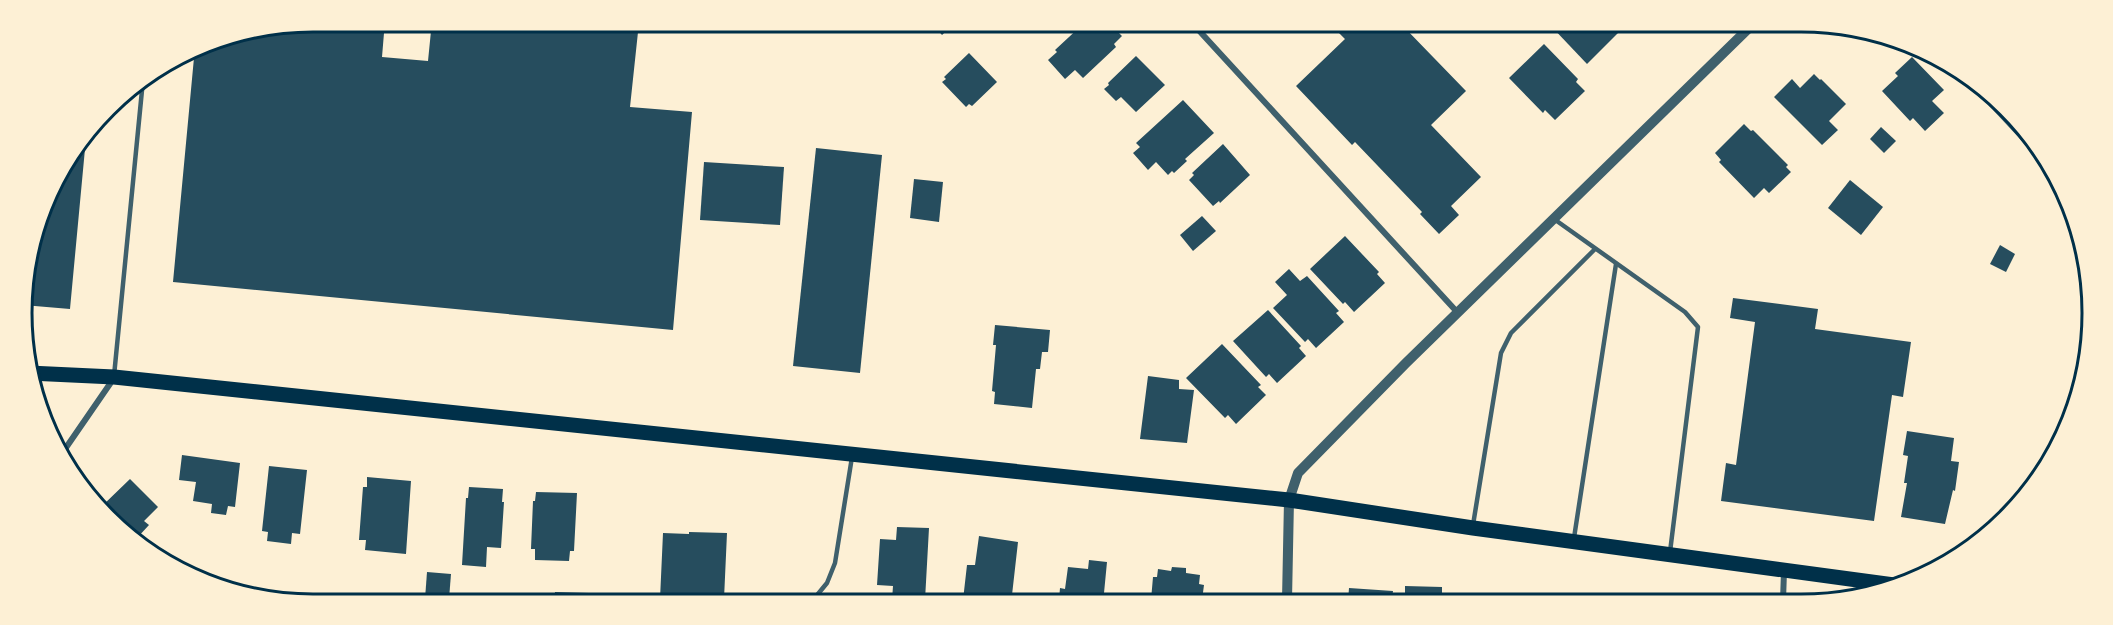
<svg xmlns="http://www.w3.org/2000/svg" width="2113" height="625" font-family="Literata,serif">
<rect width="100%" height="100%" fill="#fdf0d5"/>
<g fill="#264d5e">
<polygon points="312,21 385,21 382,57 428,61 432,21 520,22 638,32 630,107 692,112 673,330 173,282 195,47 201,43"/>
<polygon points="924,23 955,23 942,35 934,26 930,29"/>
<polygon points="1083,24 1110,24 1122,36 1114,44 1116,47 1083,78 1075,70 1065,79 1048,60 1057,52 1055,50"/>
<polygon points="1346,25 1402,25 1466,91 1431,125 1481,177 1451,206 1459,215 1439,234 1420,214 1422,212 1355,142 1352,145 1296,86 1345,39 1338,32"/>
<polygon points="1550,25 1614,26 1620,31 1587,64"/>
<polygon points="1544,44 1578,79 1576,82 1585,91 1555,120 1545,110 1543,113 1509,78"/>
<polygon points="969,53 997,82 972,106 969,104 966,107 942,82 946,79 944,77"/>
<polygon points="1136,56 1165,85 1136,112 1121,97 1116,101 1104,89 1109,85 1108,83"/>
<polygon points="1912,57 1944,90 1932,101 1944,113 1925,131 1913,118 1910,121 1882,91 1898,76 1895,73"/>
<polygon points="1814,74 1820,80 1821,79 1846,104 1829,121 1838,130 1822,145 1774,97 1792,79 1800,88"/>
<polygon points="1183,100 1214,133 1185,159 1187,161 1174,173 1172,171 1168,175 1156,162 1148,170 1133,153 1140,147 1136,143"/>
<polygon points="1744,124 1751,131 1753,130 1788,165 1786,167 1791,172 1769,193 1764,188 1754,198 1719,162 1721,160 1715,153"/>
<polygon points="1881,127 1896,141 1884,153 1870,139"/>
<polygon points="86,138 70,309 23,305 22,293 51,184"/>
<polygon points="1223,144 1250,175 1220,203 1219,201 1213,206 1189,180 1194,175 1192,173"/>
<polygon points="816,148 882,155 860,373 793,366"/>
<polygon points="704,162 784,167 780,225 700,220"/>
<polygon points="914,179 943,182 939,222 910,218"/>
<polygon points="1850,180 1883,207 1861,235 1828,208"/>
<polygon points="1202,216 1216,231 1193,251 1180,235"/>
<polygon points="1345,236 1379,272 1377,274 1385,283 1354,312 1345,302 1343,304 1310,269"/>
<polygon points="2000,245 2015,254 2006,272 1990,264"/>
<polygon points="1289,269 1300,281 1307,276 1339,311 1336,313 1344,322 1316,348 1308,339 1305,342 1273,308 1287,295 1275,282"/>
<polygon points="1733,298 1818,309 1815,329 1911,342 1903,397 1892,395 1874,521 1721,501 1726,463 1736,465 1755,322 1730,318"/>
<polygon points="1268,310 1301,346 1299,348 1306,356 1277,383 1269,374 1266,377 1233,341"/>
<polygon points="995,325 1050,330 1048,352 1042,352 1040,369 1036,369 1032,408 994,404 995,392 992,391 996,345 993,345"/>
<polygon points="1222,344 1261,385 1258,387 1266,395 1236,424 1228,415 1225,418 1186,378"/>
<polygon points="1148,376 1179,380 1179,389 1194,390 1187,443 1140,439"/>
<polygon points="1907,431 1954,438 1951,461 1959,462 1955,491 1953,490 1945,524 1901,517 1907,483 1904,483 1908,456 1903,455"/>
<polygon points="182,455 240,463 235,507 228,506 226,515 211,513 212,504 193,501 196,482 179,480"/>
<polygon points="269,466 307,470 300,534 292,533 291,544 267,541 268,532 262,531"/>
<polygon points="367,477 411,481 406,554 365,550 366,540 359,540 363,487 367,487"/>
<polygon points="130,479 158,507 144,521 149,525 137,538 101,507"/>
<polygon points="469,487 503,489 502,502 504,502 501,548 487,547 486,567 462,565 466,498 468,498"/>
<polygon points="536,492 577,493 574,551 570,551 569,561 535,560 535,549 531,549 533,501 535,501"/>
<polygon points="897,527 929,528 925,600 892,600 893,586 877,585 880,539 896,540"/>
<polygon points="689,532 727,533 724,599 660,599 663,533 689,534"/>
<polygon points="979,536 1018,542 1012,595 1023,596 1022,600 963,600 967,565 975,565"/>
<polygon points="1089,560 1107,562 1104,593 1108,593 1108,600 1059,600 1060,588 1065,589 1068,567 1088,569"/>
<polygon points="1172,567 1186,568 1186,573 1200,575 1199,584 1204,585 1202,600 1151,600 1153,577 1157,577 1158,569 1171,571"/>
<polygon points="427,572 451,574 449,599 425,599"/>
<polygon points="1405,586 1442,587 1442,598 1446,598 1446,601 1400,601 1400,598 1405,598"/>
<polygon points="1349,588 1393,591 1392,598 1395,598 1395,601 1348,601"/>
<polygon points="555,592 589,593 589,599 554,599"/>
</g>
<g fill="none" stroke-linecap="round" stroke-linejoin="round">
<g stroke="#3f606c" stroke-width="4.5">
<polyline points="1957,68 2050,168"/>
<polyline points="1554,219 1685,312 1698,327 1670,552"/>
<polyline points="114,376 143,80"/>
<polyline points="1473,525 1501,353 1511,333 1595,249"/>
<polyline points="1574,538 1616,264"/>
<polyline points="813,600 827,583 835,563 852,457"/>
</g>
<g stroke="#3f606c" stroke-width="6">
<polyline points="1193,24 1458,313"/>
<polyline points="63,452 114,378"/>
<polyline points="1783,601 1784,571"/>
</g>
<polyline stroke="#3f606c" stroke-width="10" points="1287,600 1289,500 1298,473 1406,363 1751,26"/>
<polyline stroke="#003049" stroke-width="15" points="29,373 114,377 1289,500 1473,528 1894,585"/>
</g>
<path d="M0 0H2113V625H0ZM313 32H1801A281 281 0 0 1 2082 313V313A281 281 0 0 1 1801 594H313A281 281 0 0 1 32 313V313A281 281 0 0 1 313 32Z" fill="#fdf0d5" fill-rule="evenodd"/>
<path fill="none" stroke="#003049" stroke-width="3" d="M313 32H1801A281 281 0 0 1 2082 313V313A281 281 0 0 1 1801 594H313A281 281 0 0 1 32 313V313A281 281 0 0 1 313 32Z"/>
</svg>
